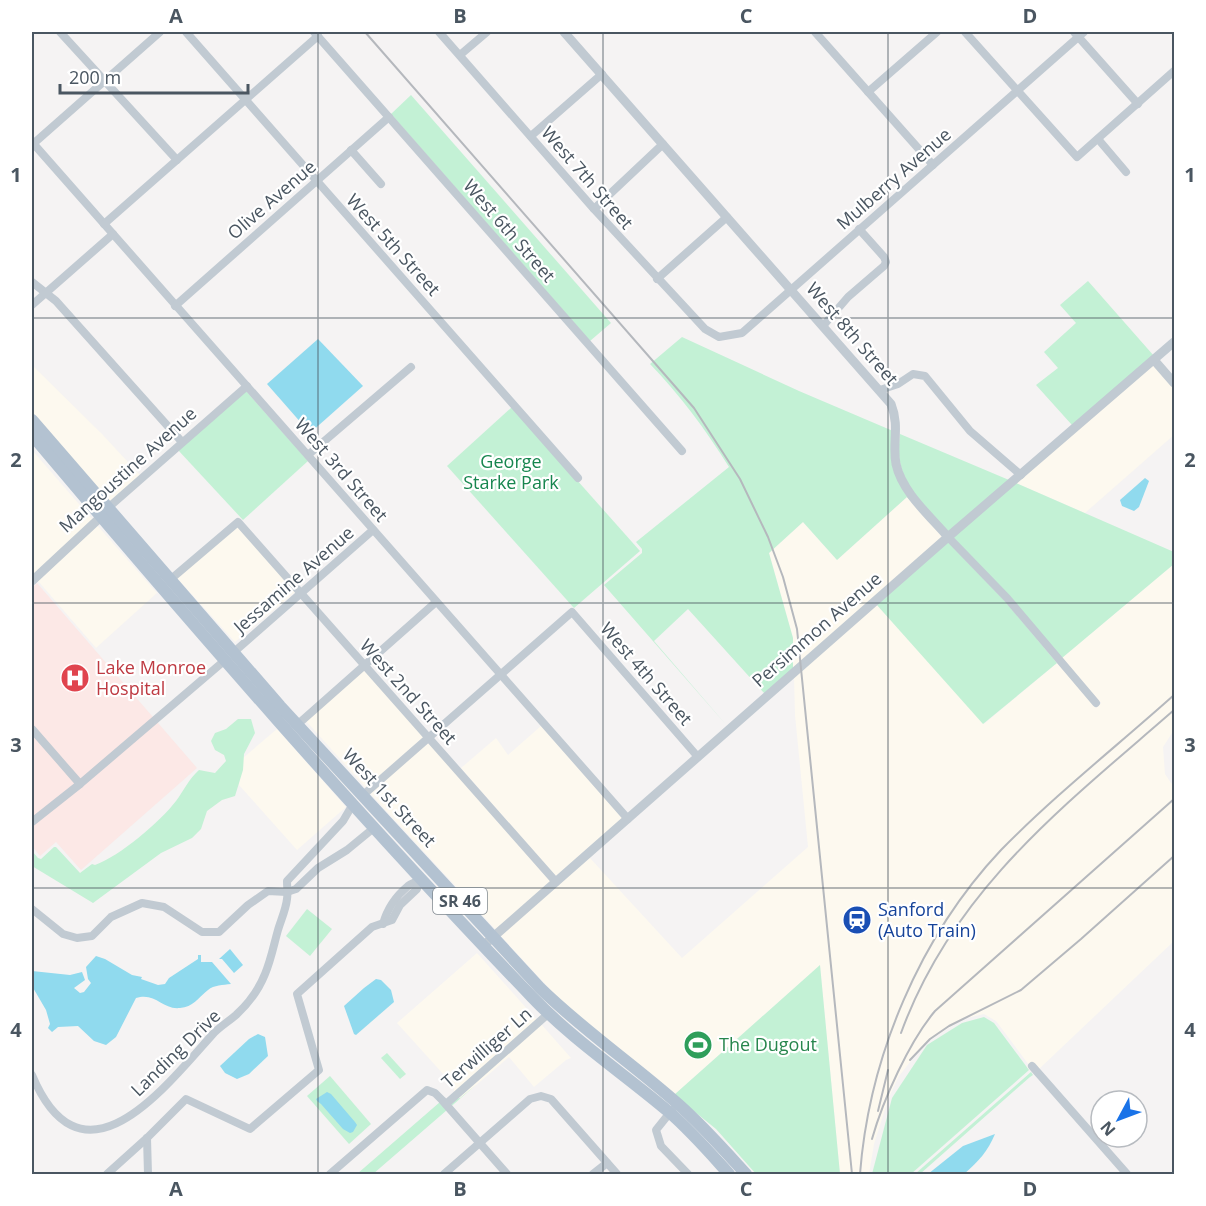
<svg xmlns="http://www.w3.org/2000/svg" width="1206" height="1206" font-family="'Open Sans',sans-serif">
<rect width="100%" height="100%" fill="#f5f3f3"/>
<g fill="#fdf9ef">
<polygon points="32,365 102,434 140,475 110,502 32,413"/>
<polygon points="1153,365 1174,388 1174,435 1085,513 1016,483"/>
<polygon points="32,450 93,520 32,576"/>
<polygon points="907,497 943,537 793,669 793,638 769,553 803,522 837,560"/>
<polygon points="97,525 157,593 96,648 38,581"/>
<polygon points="237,526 295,592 235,642 177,578"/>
<polygon points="1174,564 1174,730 1163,747 1165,774 1171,783 1174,785 1174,941 1039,1069 1033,1062 1029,1065 996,1021 984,1014 963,1019 925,1043 899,1076 889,1097 874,1144 869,1174 840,1174 820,965 674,1095 570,1011 500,935 589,857 682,958 808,847 795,715 794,677 876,604 984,724 1057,663 1096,708 1101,703 1062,658"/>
<polygon points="364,670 424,737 366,788 306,721"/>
<polygon points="541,726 623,819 556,877 461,768 496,738 508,755"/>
<polygon points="277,729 346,807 297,850 239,785 243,758"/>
<polygon points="428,742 551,882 496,930 370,793"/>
<polygon points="477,953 537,1020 454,1093 454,1086 397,1023"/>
<polygon points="541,1024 571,1058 566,1060 534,1087 509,1057 460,1099 459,1097"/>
</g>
<polygon fill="#fce8e6" points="37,583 197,768 81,870 56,842 40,856 32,846 32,588"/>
<g fill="#c3f1d5">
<polygon points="411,95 611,323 590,341 391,114"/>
<polygon points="1088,281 1154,356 1072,425 1036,385 1058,368 1044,352 1076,323 1060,305"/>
<path d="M 682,337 L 799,391 L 893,431 L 893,465 L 936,528 L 907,497 L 837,560 L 803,522 L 769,553 L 793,638 L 793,669 L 765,694 L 688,609 L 654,641 L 728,727 L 604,585 L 642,553 L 642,549 L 636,542 L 729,467 C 706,430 680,395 650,364 Z"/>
<polygon points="246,391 308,461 243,520 178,450"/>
<polygon points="512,407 640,551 574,608 447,466"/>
<path d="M 900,434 L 1009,480 L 948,532 C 931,512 905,490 900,462 C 898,453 899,443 900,434 Z"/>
<polygon points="1016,483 1174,552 1174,564 1062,658 953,537"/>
<polygon points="947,541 1004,600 1057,663 983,724 876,604"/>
<path d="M 238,719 L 251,719 L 255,733 L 244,754 L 243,770 L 235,796 L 222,800 L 207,811 L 201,829 L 192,838 L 161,853 L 93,903 L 32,866 L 32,851 L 38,858 L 41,859 L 54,847 L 56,847 L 80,873 L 92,864 L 95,865 C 120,856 160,822 176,801 C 184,790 189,779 199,770 L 215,773 L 226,761 L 224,755 L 215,750 L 211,741 L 215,733 L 226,729 Z"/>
<polygon points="307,909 332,929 310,956 286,936"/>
<polygon points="820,965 840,1174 756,1174 716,1129 674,1095"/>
<polygon points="984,1017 994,1023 1029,1070 911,1174 872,1174 892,1098 927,1045 962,1023"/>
<polygon points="387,1053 406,1074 400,1079 381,1058"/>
<polygon points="1031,1072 1033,1075 1030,1077 920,1174 915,1174"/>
<polygon points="330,1076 371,1124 349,1144 307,1096"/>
<polygon points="477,1084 373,1174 357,1174 440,1102 460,1098"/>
</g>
<g fill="#90daee">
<polygon points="318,339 363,386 310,433 267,384"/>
<polygon points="1145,478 1149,481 1139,507 1134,511 1122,506 1120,500"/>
<polygon points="230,949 243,965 234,973 222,959 219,959"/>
<path d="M 198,955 L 201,955 L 201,962 L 212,962 L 231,984 C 223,985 214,985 208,990 C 198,998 193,1007 180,1008 C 162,1010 156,992 136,998 L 116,1037 L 106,1045 L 94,1041 L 78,1026 L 58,1027 L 52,1032 L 48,1028 L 50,1024 L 46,1010 L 32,986 L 32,971 L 70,975 L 82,972 L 85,980 L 74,988 L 80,993 L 84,992 L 91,983 L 88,979 L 86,967 L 96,956 L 105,959 L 132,975 L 142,977 L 141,979 L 158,985 L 165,984 L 169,978 L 198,959 Z"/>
<polygon points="376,979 381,980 391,990 394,1002 356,1035 354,1034 344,1006 364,988"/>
<polygon points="258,1034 265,1037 268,1056 249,1074 237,1079 225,1073 220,1066 249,1039"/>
<polygon points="327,1092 331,1094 355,1122 357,1125 353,1132 350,1133 343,1129 321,1104 317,1101 316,1099"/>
<path d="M 995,1134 C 988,1151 978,1162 964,1174 L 928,1174 L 963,1146 Z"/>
</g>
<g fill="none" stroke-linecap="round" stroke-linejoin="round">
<g stroke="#c1cad2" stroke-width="8">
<polyline points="60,32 177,160"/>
<polyline points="186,32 578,478"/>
<polyline points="314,32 682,451"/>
<polyline points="439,32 594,209 705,329 719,337 742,333 1084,32"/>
<polyline points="815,32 933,165"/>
<polyline points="965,32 1077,157 1174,71"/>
<polyline points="1074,32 1138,104"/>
<polyline points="460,55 487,32"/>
<polyline points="868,92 937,32"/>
<polyline points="531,136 602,74"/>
<polyline points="1098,139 1126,172"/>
<polyline points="32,142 628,819"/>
<polyline points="33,144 160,32"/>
<polyline points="351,150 381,184"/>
<polyline points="594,209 663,144"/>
<polyline points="104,224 318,36"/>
<polyline points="657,279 727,217"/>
<polyline points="32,282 56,301 182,442"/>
<polyline points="32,305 113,234"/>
<polyline points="175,306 389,117"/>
<polyline points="823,326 848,297 884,266 886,262 884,257 859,229"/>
<polyline points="880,390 898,384 913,374 925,376 970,431 1021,475"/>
<polyline points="308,455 411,367"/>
<polyline points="109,507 247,386"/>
<polyline points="948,537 1007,598 1096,703"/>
<polyline points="171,579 238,522 556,882"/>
<polyline points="234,652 373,530"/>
<polyline points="297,725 436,602"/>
<polyline points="32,729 80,784"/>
<polyline points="362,796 572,612 698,757"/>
<polyline points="32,822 80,784 224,661"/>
<polyline points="32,909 63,934 77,938 92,936 111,917 142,903 164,907 202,932 219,932 248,905 268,891 287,892 296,889 318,868 347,850 375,827"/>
<path d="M 383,924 C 387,909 396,896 408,886 C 412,883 417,882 421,879"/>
<polyline points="1032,1066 1127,1174"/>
<path d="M 32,1075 C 82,1194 163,1090 212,1035 C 219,1027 228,1022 236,1015 C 248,1004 259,989 265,974 C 271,960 274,944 278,930 C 281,920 286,909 287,899 C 288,893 287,887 287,881 L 343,821 L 353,804"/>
<polyline points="446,1104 548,1014"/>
<polyline points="672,1110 656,1130 661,1146 688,1174"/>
<polyline points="147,1138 148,1174"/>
<polyline points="107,1174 147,1138 186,1099 250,1129 319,1070 297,994 372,927 392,920 400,905 417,889 419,882"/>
<polyline points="330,1174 427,1090 435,1093 442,1100 507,1174"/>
<polyline points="444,1174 530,1099 541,1096 551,1099 617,1174"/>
<polyline points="593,1174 607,1163"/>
</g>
<g stroke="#c1cad2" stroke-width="9">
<path d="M 564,32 L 891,404 C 900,427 892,442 896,464 C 902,492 930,516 948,537"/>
<polyline points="1154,360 1174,383"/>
<polyline points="32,581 104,514"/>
<polyline points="484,945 948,537 1174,342"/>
</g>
<g stroke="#b3c2d1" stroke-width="12">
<path d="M 32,420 L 280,706 L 540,988 C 584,1031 633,1064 678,1104 C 703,1126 724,1150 746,1174"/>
<path d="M 32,435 C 193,626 358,816 532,997 C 573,1040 623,1073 669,1112 C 691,1131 710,1153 729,1174"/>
</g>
<g stroke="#b5b8bd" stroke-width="2">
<polyline points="365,32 694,408 740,479 768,537 783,577 797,629 852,1174"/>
<path d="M 901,1033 C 953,890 1064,806 1174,710"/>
<polyline points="910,1060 930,1039 949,1026 1021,990 1081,939 1174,856"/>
<polyline points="878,1111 888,1070"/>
<path d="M 872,1139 C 883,1100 909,1042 935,1011 L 1174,799"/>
<path d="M 860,1174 C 869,1057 920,936 1001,850 C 1055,795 1117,746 1174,695"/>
</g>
</g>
<path fill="none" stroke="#4a5661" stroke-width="1.5" stroke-opacity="0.55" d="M 318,32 L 318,1174M 603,32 L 603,1174M 888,32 L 888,1174M 32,318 L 1174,318M 32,603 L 1174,603M 32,888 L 1174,888"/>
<defs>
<g id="hospital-disc" transform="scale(1.5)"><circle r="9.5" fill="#e0444e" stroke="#fff"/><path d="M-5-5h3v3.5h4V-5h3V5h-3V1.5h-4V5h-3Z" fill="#fff"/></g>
<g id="station-disc" transform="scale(1.5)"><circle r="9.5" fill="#1a4fb4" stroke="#fff"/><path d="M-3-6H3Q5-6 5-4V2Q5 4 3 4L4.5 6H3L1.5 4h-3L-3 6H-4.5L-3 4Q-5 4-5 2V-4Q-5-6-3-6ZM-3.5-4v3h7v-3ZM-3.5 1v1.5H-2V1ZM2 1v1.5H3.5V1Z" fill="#fff"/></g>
<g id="stadium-disc" transform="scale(1.5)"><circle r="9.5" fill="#2e9e5b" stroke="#fff"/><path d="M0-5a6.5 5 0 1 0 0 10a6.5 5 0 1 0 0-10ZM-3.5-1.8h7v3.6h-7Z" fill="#fff"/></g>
</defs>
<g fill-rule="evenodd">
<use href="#hospital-disc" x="75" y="678"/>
<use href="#station-disc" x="857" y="920"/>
<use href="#stadium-disc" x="698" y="1045"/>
</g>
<g text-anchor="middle" stroke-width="4.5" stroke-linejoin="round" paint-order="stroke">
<rect fill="#fff" stroke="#808990" stroke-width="1.5" x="433" y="888" width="54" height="26" rx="4.5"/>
<g font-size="16" font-weight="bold" fill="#4a5661">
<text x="460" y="907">SR 46</text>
</g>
<g font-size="18" fill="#4a5661" stroke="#fff">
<text transform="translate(587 178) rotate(49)" y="6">West 7th Street</text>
<text transform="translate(894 179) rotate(-41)" y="6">Mulberry Avenue</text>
<text transform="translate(272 200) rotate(-41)" y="6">Olive Avenue</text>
<text transform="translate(509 231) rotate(49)" y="6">West 6th Street</text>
<text transform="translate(393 245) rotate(48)" y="6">West 5th Street</text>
<text transform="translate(852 334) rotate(49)" y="6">West 8th Street</text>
<text transform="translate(128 470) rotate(-42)" y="6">Mangoustine Avenue</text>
<text transform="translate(341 470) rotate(49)" y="6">West 3rd Street</text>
<text transform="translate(294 580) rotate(-41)" y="6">Jessamine Avenue</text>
<text transform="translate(817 630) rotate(-41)" y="6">Persimmon Avenue</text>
<text transform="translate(646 674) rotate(49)" y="6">West 4th Street</text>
<text transform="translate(408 692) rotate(48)" y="6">West 2nd Street</text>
<text transform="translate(389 798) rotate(47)" y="6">West 1st Street</text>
<text transform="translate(487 1048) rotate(-41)" y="6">Terwilliger Ln</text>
<text transform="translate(176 1053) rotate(-44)" y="6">Landing Drive</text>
</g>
<g font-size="18" fill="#17864f" stroke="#fff">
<text x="511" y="468">George<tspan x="511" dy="21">Starke Park</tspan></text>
</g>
<g font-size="18" fill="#be3a42" stroke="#fff" text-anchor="start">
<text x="96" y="674">Lake Monroe<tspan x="96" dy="21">Hospital</tspan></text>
</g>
<g font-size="18" fill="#164399" stroke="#fff" text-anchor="start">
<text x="878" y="916">Sanford<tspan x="878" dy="21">(Auto Train)</tspan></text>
</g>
<g font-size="18" fill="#27864d" stroke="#fff" text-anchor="start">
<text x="719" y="1051">The Dugout</text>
</g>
</g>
<rect width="1206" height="1206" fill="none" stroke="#ffffff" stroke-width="66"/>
<g transform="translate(1119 1119) rotate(229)"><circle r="28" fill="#ffffff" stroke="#b7bbc0" stroke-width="1.5"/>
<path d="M0-4.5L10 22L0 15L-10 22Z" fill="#1a73e8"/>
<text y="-9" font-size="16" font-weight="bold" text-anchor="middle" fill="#4a5661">N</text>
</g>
<path d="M60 84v9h188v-9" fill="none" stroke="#4a5661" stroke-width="3"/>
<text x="69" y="84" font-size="18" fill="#4a5661" stroke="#ffffff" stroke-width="4.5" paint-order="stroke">200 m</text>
<rect x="33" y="33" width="1140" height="1140" fill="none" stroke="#4a5661" stroke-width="2"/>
<g font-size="20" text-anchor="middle" font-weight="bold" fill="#4a5661">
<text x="176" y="23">A</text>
<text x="460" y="23">B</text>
<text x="746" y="23">C</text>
<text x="1030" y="23">D</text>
<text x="16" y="182">1</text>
<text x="1190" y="182">1</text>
<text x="16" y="467">2</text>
<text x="1190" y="467">2</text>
<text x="16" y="752">3</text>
<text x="1190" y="752">3</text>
<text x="16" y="1037">4</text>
<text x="1190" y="1037">4</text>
<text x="176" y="1196">A</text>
<text x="460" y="1196">B</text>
<text x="746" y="1196">C</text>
<text x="1030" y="1196">D</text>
</g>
</svg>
